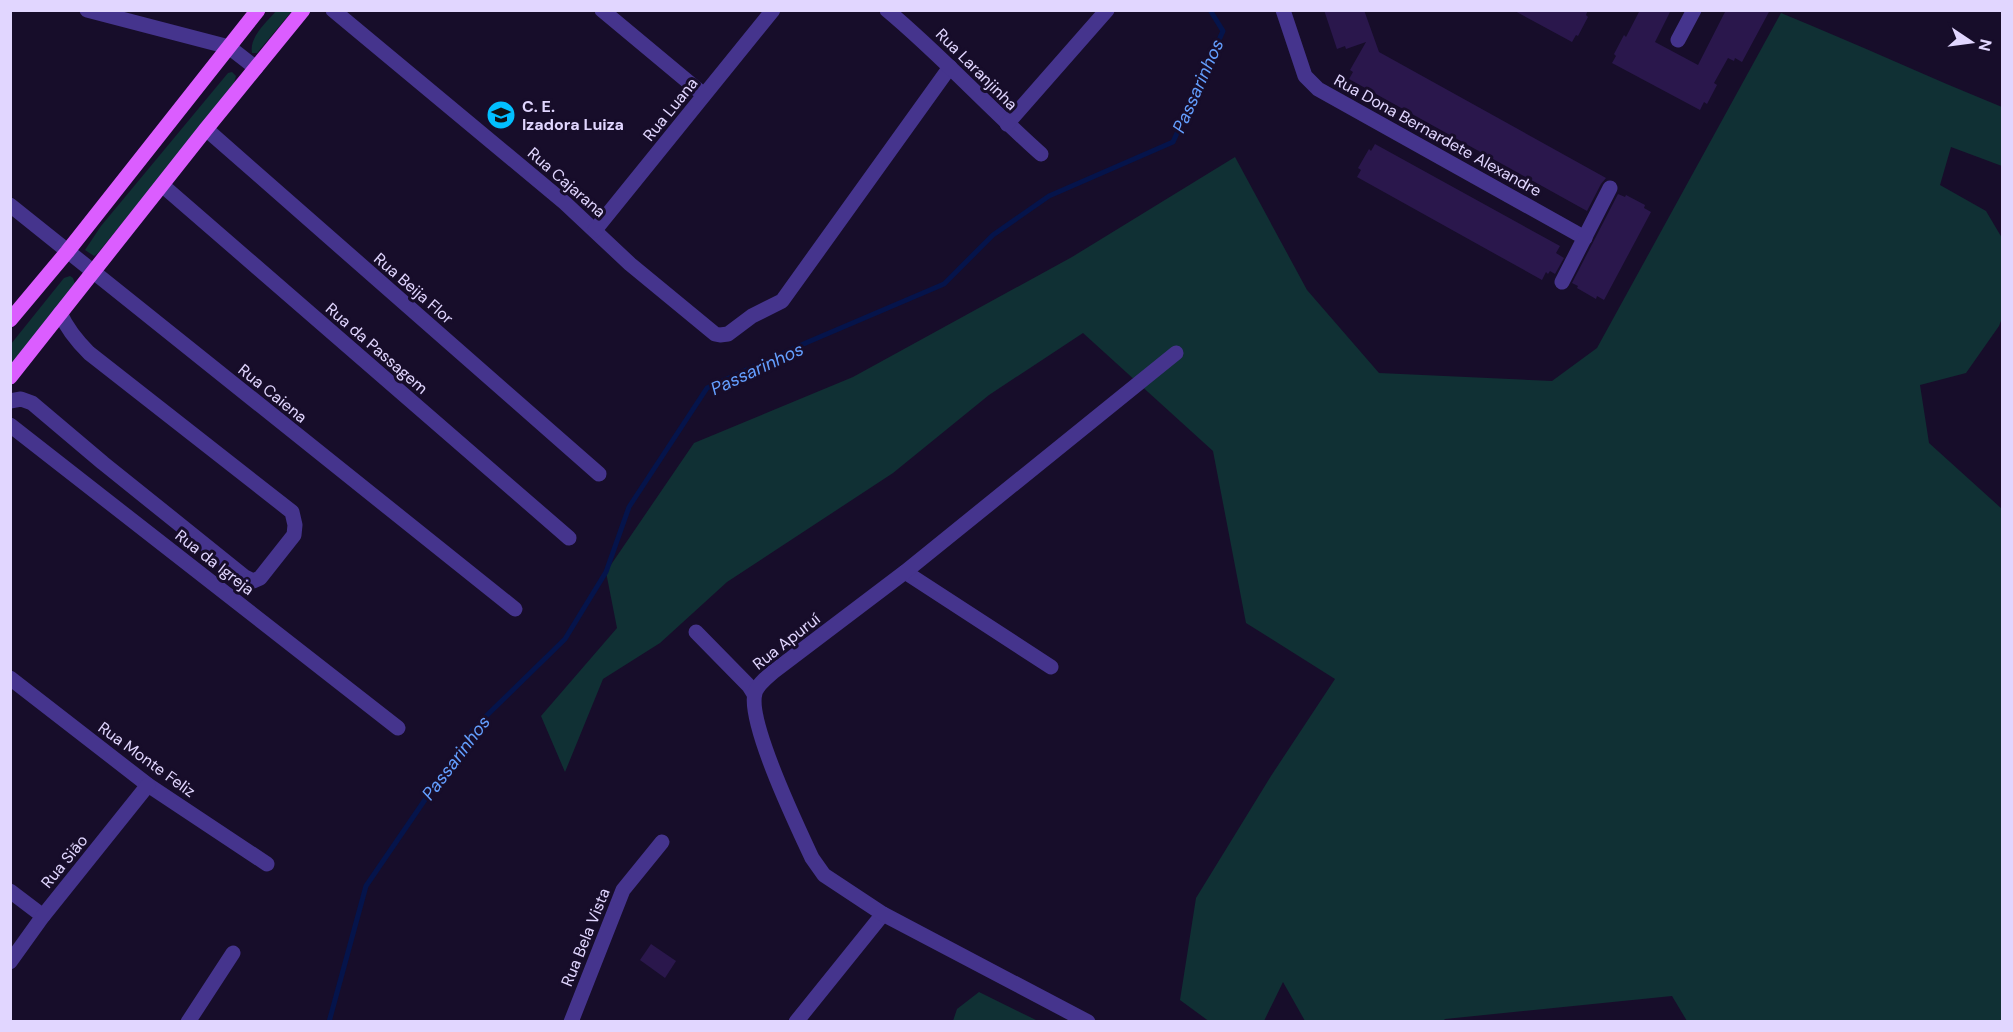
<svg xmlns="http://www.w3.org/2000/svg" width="2013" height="1032" font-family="'DM Sans',sans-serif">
<rect width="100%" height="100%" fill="#170d2a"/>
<g fill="#103034">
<path d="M 276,11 L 292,11 L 257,53 L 252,53 C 249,37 266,23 276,11 Z"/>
<path d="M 1781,13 C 1855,43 1928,77 2002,107 L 2002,166 L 1951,147 L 1940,185 L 1986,211 L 2002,238 L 2002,318 L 1999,326 L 1966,373 L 1920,385 L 1929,443 L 2002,509 L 2002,1021 L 1687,1021 L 1672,996 L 1445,1019 L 1443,1021 L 1305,1021 L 1283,982 L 1264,1021 L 1210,1022 L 1180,1000 L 1196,898 L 1271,776 L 1335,679 L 1246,623 L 1213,451 L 1083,333 L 989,395 L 893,473 L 727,582 L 660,643 L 603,679 L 565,772 L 541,716 L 617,628 L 606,572 L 694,443 L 853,377 L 1072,257 L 1235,157 L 1307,290 L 1379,373 L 1552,381 L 1597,348 Z"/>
<polygon points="232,72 236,76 233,87 97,254 94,256 85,250 101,226 228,73"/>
<polygon points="70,276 73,278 75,284 11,365 11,344 64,278"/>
<polygon points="979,992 1038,1021 953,1021 957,1009"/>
</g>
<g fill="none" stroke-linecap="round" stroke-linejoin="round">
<polyline stroke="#05144b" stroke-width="5" points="329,1022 366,886 474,728 565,639 606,572 629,507 707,388 808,342 944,284 993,235 1049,196 1173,142 1223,31 1210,10"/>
</g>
<g fill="#2a174c">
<polygon points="1324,10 1364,10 1379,52 1606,178 1601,184 1587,211 1349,79 1353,72 1350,70 1366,42 1346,49 1345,46 1337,49"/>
<polygon points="1513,10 1588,10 1586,15 1588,17 1578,36 1576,35 1572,42"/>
<polygon points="1640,10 1671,10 1655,42 1698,65 1726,10 1770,10 1742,62 1735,58 1734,61 1728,58 1714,83 1717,85 1707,104 1704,102 1700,110 1612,63 1616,56 1614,54 1624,35 1626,37"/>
<polygon points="1375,144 1560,246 1556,253 1564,258 1555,274 1550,271 1548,274 1546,272 1542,280 1357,177 1361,170 1358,168 1369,149 1371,151"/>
<polygon points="1618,194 1625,197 1626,195 1645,205 1644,208 1651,212 1604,300 1597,296 1596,299 1577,288 1578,286 1572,283"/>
<polygon points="651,944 676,961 665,978 640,960"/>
</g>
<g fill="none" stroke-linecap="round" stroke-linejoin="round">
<g stroke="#45348d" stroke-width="15">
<polyline points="87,10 229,47 256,68"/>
<polyline points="333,10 565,203 630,264 715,334 720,335 728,334 752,316 782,301 950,67"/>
<polyline points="602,10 704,95"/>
<path d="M 887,10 C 941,55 988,107 1041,154"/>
<polyline points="1283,10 1305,76 1318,89 1585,238"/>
<polyline points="1678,40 1694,10"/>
<polyline points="1007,124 1107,10"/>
<polyline points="206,129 599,474"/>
<polyline points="162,185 569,538"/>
<polyline points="10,205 515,609"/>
<polyline points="595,230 773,10"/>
<polyline points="1562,282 1610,188"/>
<path d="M 10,401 L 21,399 L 32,403 L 103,463 L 245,577 L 253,581 L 260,578 L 294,535 L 295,525 L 292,512 L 89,353 C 76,340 67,329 60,313"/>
<polyline points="10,425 398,728"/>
<polyline points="905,572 1051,667"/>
<polyline points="696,632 749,686 754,694"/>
<polyline points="10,678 148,785 267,864"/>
<polyline points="10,891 43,916"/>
<polyline points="10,962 43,916 148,785"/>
<polyline points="188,1022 233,953"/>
<polyline points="571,1022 623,890 662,842"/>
<polyline points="796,1022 883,914"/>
<path d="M 1088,1022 L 883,914 L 824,875 L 812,858 C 798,828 747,722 755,693 C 757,685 766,678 773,672 L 905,572 L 1176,353"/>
</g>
<g stroke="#db5dff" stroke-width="15">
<polyline points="10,320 67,252 258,10"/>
<polyline points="10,377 206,129 303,10"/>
</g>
</g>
<defs>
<g id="school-disc" transform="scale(1.5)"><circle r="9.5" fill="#02bfff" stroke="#170d2a"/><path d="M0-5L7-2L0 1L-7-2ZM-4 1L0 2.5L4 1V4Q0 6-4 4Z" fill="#111"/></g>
</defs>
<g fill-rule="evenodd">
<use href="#school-disc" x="501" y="115"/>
</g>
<g text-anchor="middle" stroke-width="6" stroke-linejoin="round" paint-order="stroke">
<g font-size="16" fill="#e1d6ff" stroke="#170d2a">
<text transform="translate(977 69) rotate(45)" y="6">Rua Laranjinha</text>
<text transform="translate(670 109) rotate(-51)" y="6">Rua Luana</text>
<text transform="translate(1438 135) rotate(29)" y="6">Rua Dona Bernardete Alexandre</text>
<text transform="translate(567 182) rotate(41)" y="6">Rua Cajarana</text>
<text transform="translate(414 288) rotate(41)" y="6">Rua Beija Flor</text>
<text transform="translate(377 348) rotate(41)" y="6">Rua da Passagem</text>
<text transform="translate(273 393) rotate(39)" y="6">Rua Caiena</text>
<text transform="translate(215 562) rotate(38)" y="6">Rua da Igreja</text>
<text transform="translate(786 641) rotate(-38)" y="6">Rua Apuruí</text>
<text transform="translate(147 759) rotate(36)" y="6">Rua Monte Feliz</text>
<text transform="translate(64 861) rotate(-51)" y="6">Rua Sião</text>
<text transform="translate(585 937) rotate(-68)" y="6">Rua Bela Vista</text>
</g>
<g font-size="16" font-weight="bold" fill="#e1d6ff" stroke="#170d2a" text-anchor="start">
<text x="522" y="112">C. E.<tspan x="522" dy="18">Izadora Luiza</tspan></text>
</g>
<g font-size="18" font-style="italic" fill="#649fff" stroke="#170d2a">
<text transform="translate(1198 86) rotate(-66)" y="6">Passarinhos</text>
<text transform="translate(757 369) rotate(-25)" y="6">Passarinhos</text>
<text transform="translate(456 758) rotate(-53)" y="6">Passarinhos</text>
</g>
</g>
<rect width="2013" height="1032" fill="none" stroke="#e1d6ff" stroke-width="24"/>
<g transform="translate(1971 42) rotate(103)" stroke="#170d2a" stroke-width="4.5" paint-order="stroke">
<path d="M0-4.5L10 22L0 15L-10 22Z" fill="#e1d6ff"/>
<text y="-9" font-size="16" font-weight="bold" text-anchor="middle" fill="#e1d6ff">N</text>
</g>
</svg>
